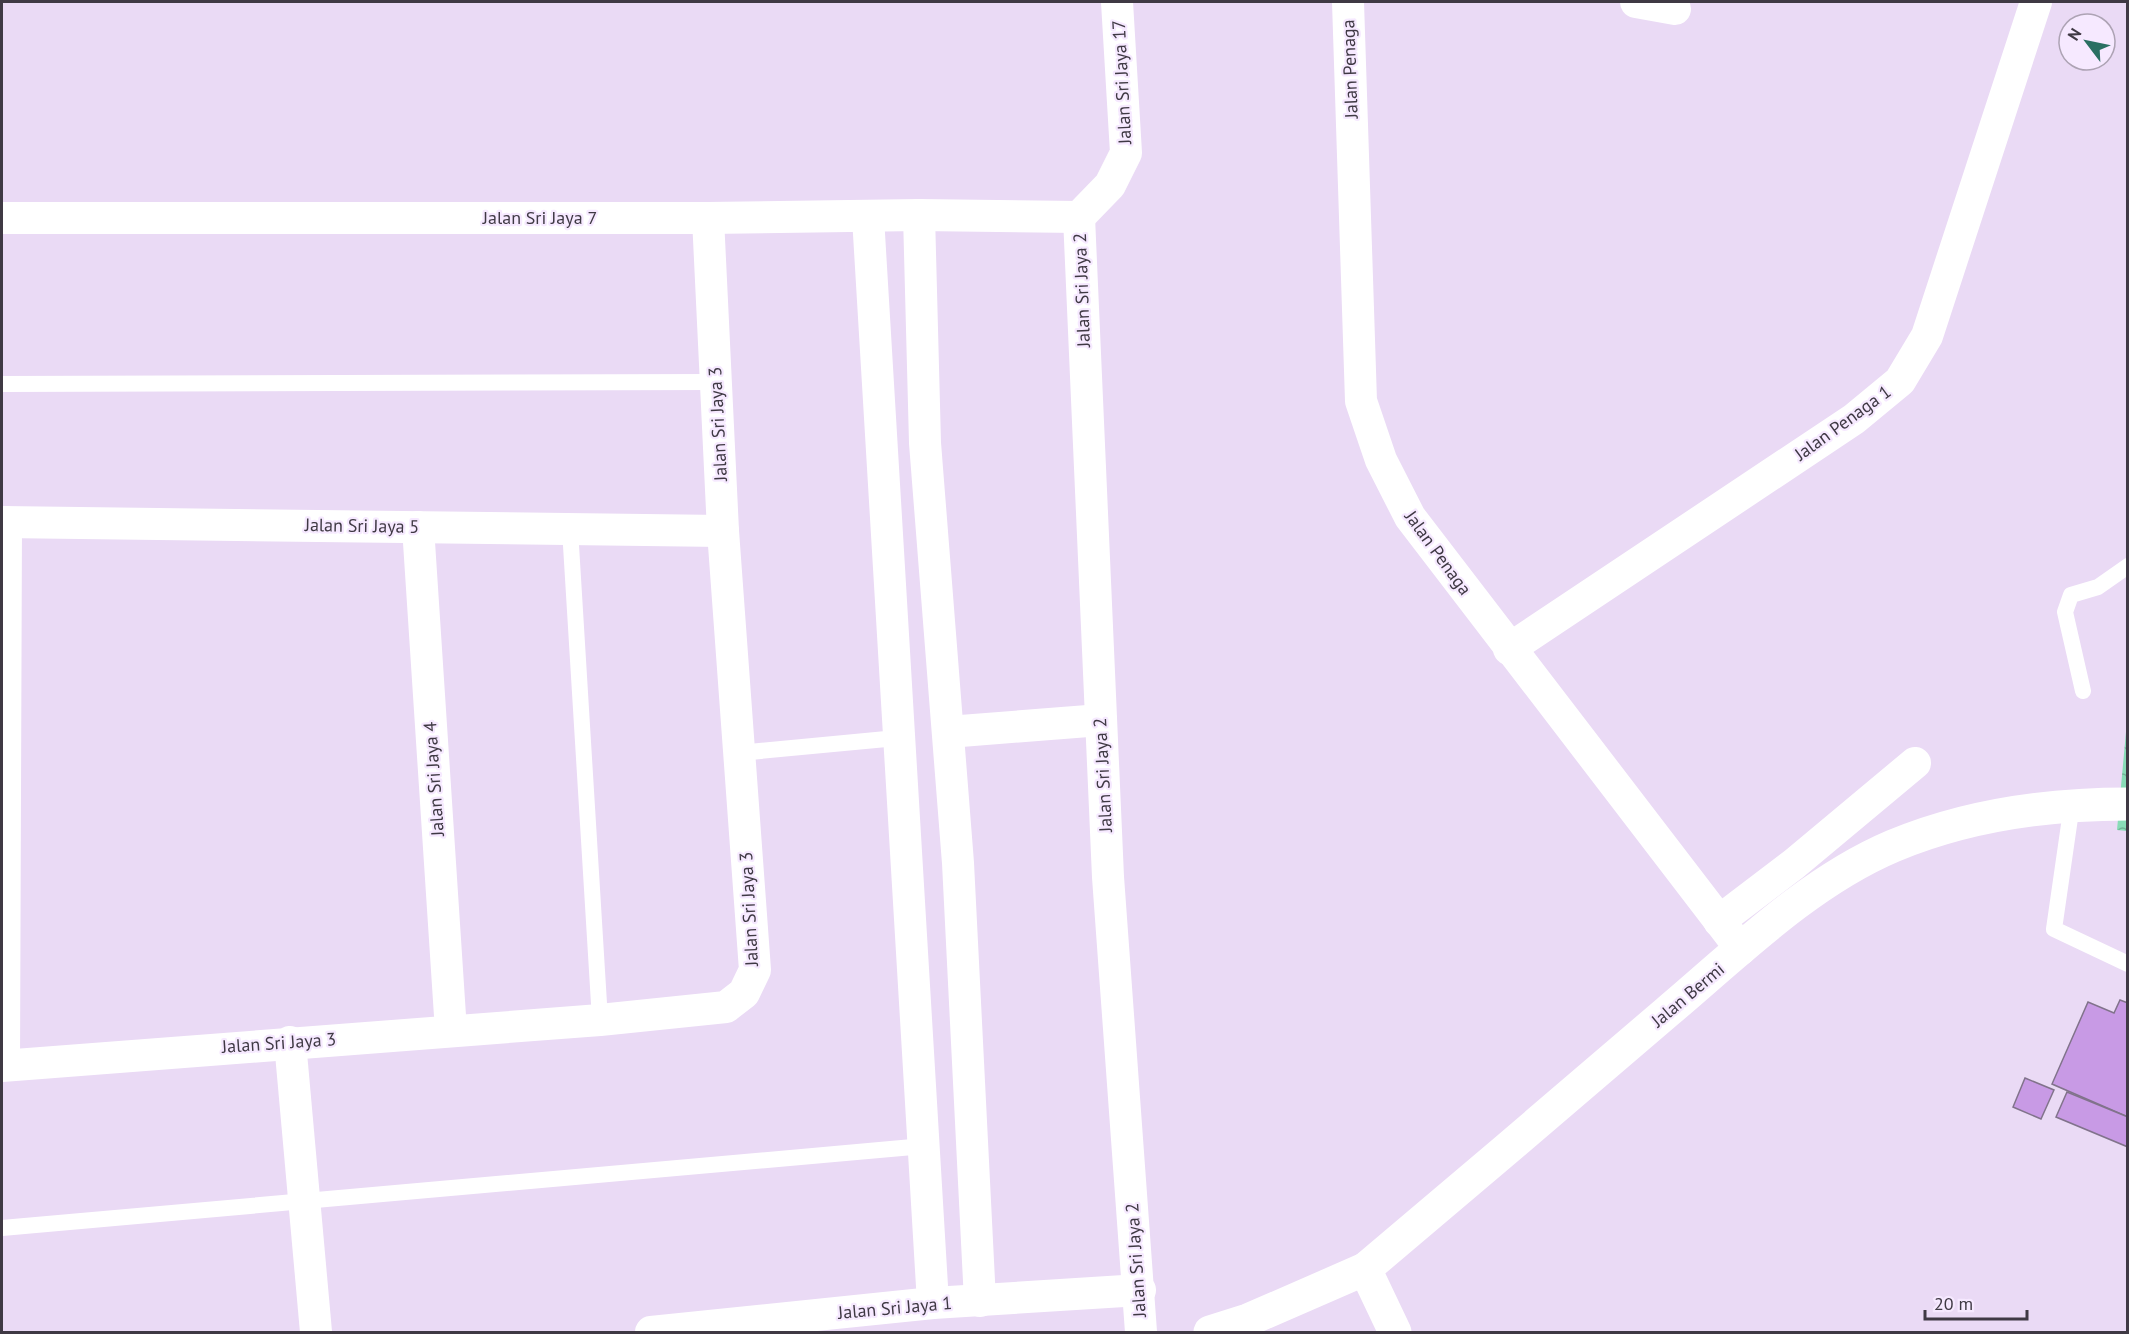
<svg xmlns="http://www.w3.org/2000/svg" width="2129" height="1334" font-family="'PT Sans',sans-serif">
<defs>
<pattern id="forest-crowns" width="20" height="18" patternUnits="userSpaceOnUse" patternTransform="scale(1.5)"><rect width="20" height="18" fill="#88dcb7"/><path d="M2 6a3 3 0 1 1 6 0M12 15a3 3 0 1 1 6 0" fill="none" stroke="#71b396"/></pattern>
</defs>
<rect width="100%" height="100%" fill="#eadaf5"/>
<polygon fill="url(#forest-crowns)" points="2127,721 2127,831 2117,830"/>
<g fill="#c89ae5" stroke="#81738b" stroke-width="1.5">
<polygon points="2120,1000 2128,1003 2128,1117 2052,1084 2088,1002 2114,1013"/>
<polygon points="2025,1078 2054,1090 2041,1119 2013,1107"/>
<polygon points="2067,1092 2128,1117 2128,1147 2056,1117"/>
</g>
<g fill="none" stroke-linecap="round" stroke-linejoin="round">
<g stroke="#fff" stroke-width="16">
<polyline points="2,384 716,382"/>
<polyline points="570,529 600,1020"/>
<polyline points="2083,691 2065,612 2071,595 2098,587 2128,566"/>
<polyline points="739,753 897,738"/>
<polyline points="2072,804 2054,929 2128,964"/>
<polyline points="2,1228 924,1146"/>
</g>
<g stroke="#fff" stroke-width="32">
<polyline points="1348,2 1361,401 1381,460 1410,517 1741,949"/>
<polyline points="1636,2 1675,9"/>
<polyline points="919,215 925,443 958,863 980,1301"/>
<polyline points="868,217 933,1303"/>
<polyline points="1079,217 1108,877 1141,1332"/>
<polyline points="1079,217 1110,185 1126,153 1117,2"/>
<polyline points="2,218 708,218 919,215 1079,217"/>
<polyline points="2,522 723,531"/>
<polyline points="418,527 451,1031"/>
<polyline points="1509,649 1854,419 1900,381 1927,336 2036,2"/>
<polyline points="948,732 1101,720"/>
<polyline points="1719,921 1794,864 1915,763"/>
<polyline points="290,1042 316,1332"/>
<polyline points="4,1065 6,522"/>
<polyline points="2,1066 600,1020 726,1007 744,993 755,970 723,531 708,218"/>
<polyline points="651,1332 933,1303 1140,1290"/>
</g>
<g stroke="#fff" stroke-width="33">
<polyline points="1210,1332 1248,1320 1365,1269"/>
<path d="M 1395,1332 L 1365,1269 C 1466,1184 1567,1098 1667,1012 C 1737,953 1808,882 1893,846 C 1967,815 2048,804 2128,804"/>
</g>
</g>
<g text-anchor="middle" stroke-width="4.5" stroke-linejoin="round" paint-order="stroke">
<g font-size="18" fill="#3f3944" stroke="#f6e9ff">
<text transform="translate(1350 69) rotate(-92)" y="6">Jalan Penaga</text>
<text transform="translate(1122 82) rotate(-93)" y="6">Jalan Sri Jaya 17</text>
<text x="540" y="224">Jalan Sri Jaya 7</text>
<text transform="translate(1082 290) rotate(-92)" y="6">Jalan Sri Jaya 2</text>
<text transform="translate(1843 423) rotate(-36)" y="6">Jalan Penaga 1</text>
<text transform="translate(718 424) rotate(-93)" y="6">Jalan Sri Jaya 3</text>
<text transform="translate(362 526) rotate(1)" y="6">Jalan Sri Jaya 5</text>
<text transform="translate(1438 553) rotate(54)" y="6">Jalan Penaga</text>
<text transform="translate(1103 775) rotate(-93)" y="6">Jalan Sri Jaya 2</text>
<text transform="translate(434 779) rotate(-94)" y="6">Jalan Sri Jaya 4</text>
<text transform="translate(749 909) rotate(-93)" y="6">Jalan Sri Jaya 3</text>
<text transform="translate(1688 995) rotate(-40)" y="6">Jalan Bermi</text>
<text transform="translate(279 1043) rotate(-4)" y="6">Jalan Sri Jaya 3</text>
<text transform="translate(1136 1260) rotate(-94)" y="6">Jalan Sri Jaya 2</text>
<text transform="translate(895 1308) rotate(-5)" y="6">Jalan Sri Jaya 1</text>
</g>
</g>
<rect width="2129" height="1334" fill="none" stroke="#3f3944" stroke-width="6"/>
<g transform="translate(2087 42) rotate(302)"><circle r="28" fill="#f6e9ff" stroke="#ada3b4" stroke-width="1.5"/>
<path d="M0-4.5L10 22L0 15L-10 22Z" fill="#2a6f62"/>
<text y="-9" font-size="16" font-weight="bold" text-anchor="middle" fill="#3f3944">N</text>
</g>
<path d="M1925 1310v9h102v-9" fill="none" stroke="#3f3944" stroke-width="3"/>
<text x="1934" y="1310" font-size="18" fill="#3f3944" stroke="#f6e9ff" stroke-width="4.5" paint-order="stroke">20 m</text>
</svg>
